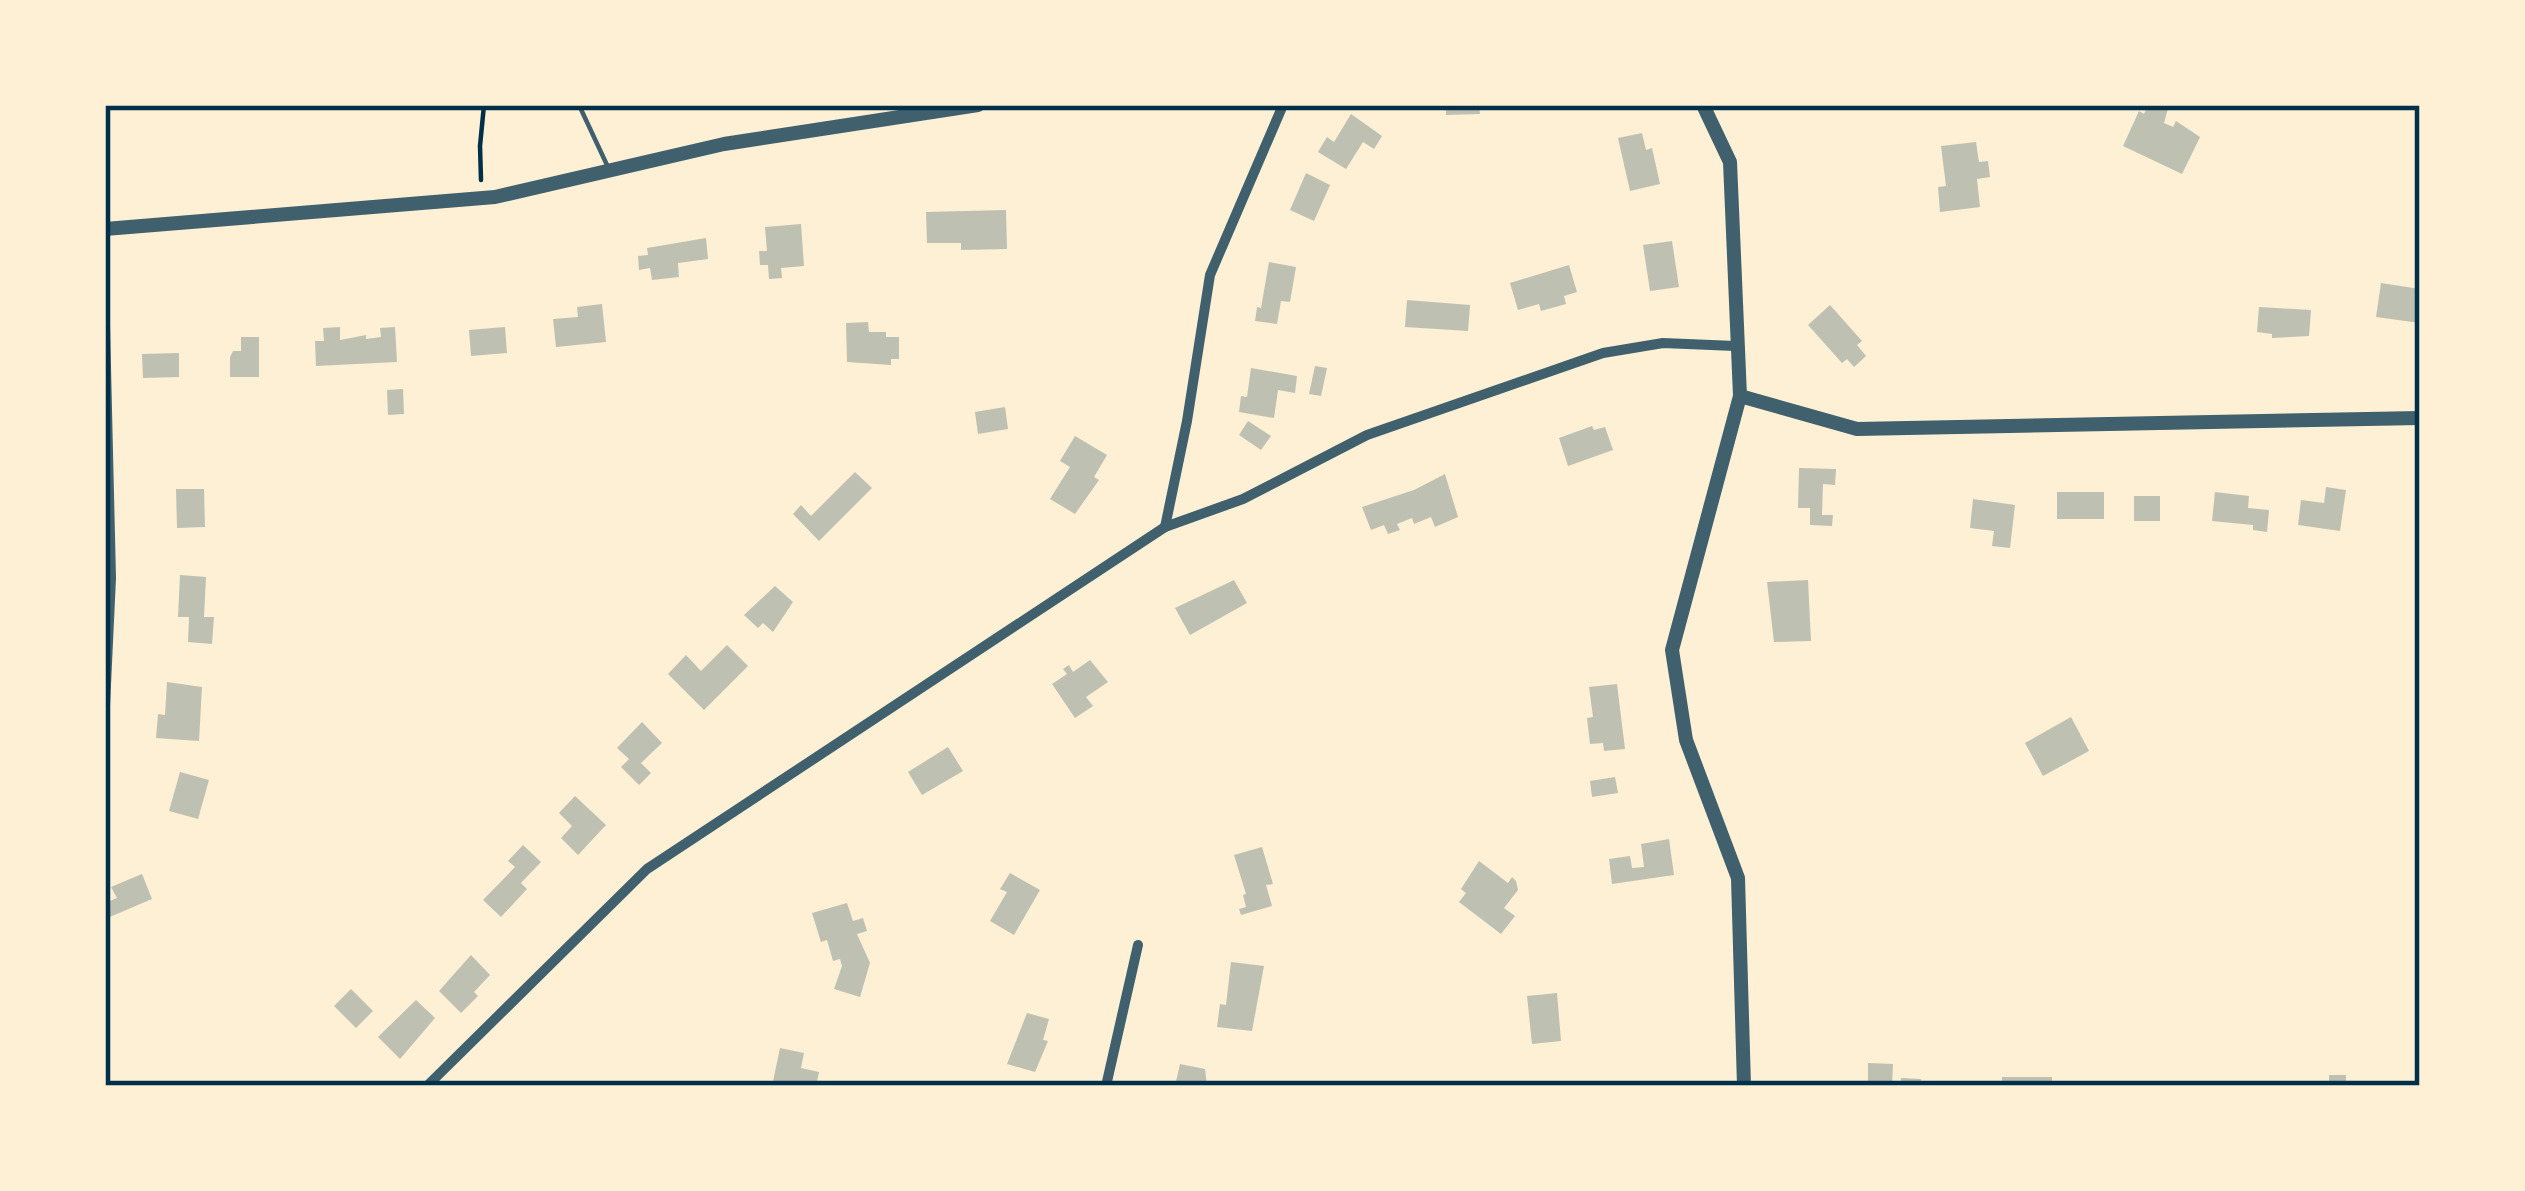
<svg xmlns="http://www.w3.org/2000/svg" width="2525" height="1191" font-family="Manrope,sans-serif">
<rect width="100%" height="100%" fill="#fdf0d5"/>
<g fill="#bec0b2">
<polygon points="1446,105 1479,105 1480,114 1446,115"/>
<polygon points="2148,105 2169,105 2164,123 2173,127 2176,121 2200,137 2182,174 2123,146 2139,111 2144,114"/>
<polygon points="1351,114 1382,136 1374,149 1363,142 1346,169 1318,152 1327,137 1334,142"/>
<polygon points="1642,133 1646,150 1652,148 1660,184 1630,191 1618,138"/>
<polygon points="1976,142 1979,162 1988,161 1990,177 1977,179 1980,207 1940,212 1938,187 1946,186 1941,146"/>
<polygon points="1306,173 1330,185 1314,221 1290,210"/>
<polygon points="1006,210 1007,249 961,250 961,243 927,243 926,212"/>
<polygon points="801,224 804,266 781,268 782,278 769,279 768,265 760,265 759,251 767,251 765,227"/>
<polygon points="706,238 708,259 678,263 679,277 652,280 650,268 639,270 638,256 648,255 647,248"/>
<polygon points="1672,241 1679,287 1650,291 1643,245"/>
<polygon points="1269,262 1296,267 1290,302 1281,301 1277,324 1255,321 1257,307 1261,308"/>
<polygon points="1569,265 1577,292 1564,296 1566,304 1541,311 1539,304 1518,310 1510,283"/>
<polygon points="2381,283 2420,289 2420,323 2376,317"/>
<polygon points="1407,300 1470,305 1468,331 1405,327"/>
<polygon points="602,304 606,342 556,347 553,319 578,317 577,307"/>
<polygon points="1830,305 1862,341 1857,345 1866,356 1854,367 1847,359 1842,363 1808,325"/>
<polygon points="2259,307 2311,310 2309,336 2272,338 2272,334 2257,332"/>
<polygon points="868,322 869,332 886,332 886,337 899,337 899,359 891,359 891,365 847,362 846,323"/>
<polygon points="340,327 340,340 366,335 366,339 381,337 380,328 395,327 397,362 316,366 315,341 324,341 323,328"/>
<polygon points="505,327 507,353 471,356 469,330"/>
<polygon points="241,337 259,337 259,377 230,377 230,357 233,351 241,351"/>
<polygon points="179,353 179,377 143,378 142,354"/>
<polygon points="1315,366 1327,368 1321,396 1309,394"/>
<polygon points="1251,368 1297,376 1295,393 1278,390 1274,418 1239,412 1241,396 1247,397"/>
<polygon points="403,389 404,414 388,415 387,390"/>
<polygon points="1005,407 1008,429 978,434 975,412"/>
<polygon points="1248,421 1271,436 1261,450 1239,435"/>
<polygon points="1592,426 1594,430 1605,427 1613,450 1568,466 1559,438"/>
<polygon points="1075,436 1107,455 1094,477 1099,480 1075,514 1050,499 1070,467 1060,461"/>
<polygon points="1799,468 1836,469 1835,485 1823,484 1822,515 1833,515 1832,526 1810,525 1810,508 1798,508"/>
<polygon points="855,472 872,488 819,541 793,514 801,505 811,516"/>
<polygon points="1445,474 1458,517 1435,527 1431,517 1414,524 1412,518 1397,524 1400,530 1388,534 1384,525 1371,530 1362,507 1414,490"/>
<polygon points="2326,487 2346,490 2340,531 2298,525 2301,500 2324,503"/>
<polygon points="176,489 204,489 205,527 177,528"/>
<rect x="2057" y="492" width="47" height="27"/>
<polygon points="2215,492 2249,496 2248,508 2269,510 2267,532 2253,530 2253,525 2212,521"/>
<rect x="2134" y="496" width="26" height="25"/>
<polygon points="1973,499 2015,505 2010,548 1992,546 1994,531 1970,528"/>
<polygon points="180,575 206,577 204,617 214,617 212,644 188,642 189,617 178,617"/>
<polygon points="1234,580 1247,603 1190,635 1175,608"/>
<polygon points="1808,580 1811,641 1774,642 1767,582"/>
<polygon points="775,586 793,602 773,632 763,623 758,628 744,615"/>
<polygon points="727,645 748,666 704,710 668,674 686,655 701,671"/>
<polygon points="1090,660 1108,682 1086,697 1093,706 1075,718 1052,684 1067,674 1063,669 1069,665 1073,672"/>
<polygon points="167,682 202,687 199,741 156,738 158,714 165,715"/>
<polygon points="1617,684 1625,749 1604,751 1603,743 1590,744 1587,718 1593,717 1589,687"/>
<polygon points="2071,717 2089,751 2043,776 2025,743"/>
<polygon points="642,722 662,743 641,763 651,773 639,785 621,767 629,759 617,748"/>
<polygon points="948,747 963,771 922,795 908,772"/>
<polygon points="180,772 209,780 198,819 169,811"/>
<polygon points="1615,777 1618,793 1592,797 1590,781"/>
<polygon points="575,796 606,825 578,855 561,838 572,826 559,813"/>
<polygon points="1669,839 1674,875 1612,884 1609,859 1630,856 1632,868 1644,867 1641,844"/>
<polygon points="523,845 541,862 521,883 527,889 501,917 483,900 515,867 508,861"/>
<polygon points="1262,847 1273,884 1266,885 1272,906 1241,915 1239,909 1246,907 1243,895 1246,894 1234,855"/>
<polygon points="1479,861 1508,883 1512,877 1516,881 1518,890 1504,908 1515,916 1501,934 1459,902 1466,893 1461,889"/>
<polygon points="1010,873 1040,890 1014,935 990,921 1007,892 1000,889"/>
<polygon points="142,874 152,899 105,919 105,903 117,898 111,887"/>
<polygon points="847,903 853,921 863,918 867,931 857,934 870,963 860,997 834,989 842,966 840,959 833,961 827,940 821,942 812,913"/>
<polygon points="471,955 490,975 474,992 478,996 461,1013 439,991"/>
<polygon points="1231,962 1264,966 1252,1031 1217,1027 1220,1004 1226,1005"/>
<polygon points="351,989 373,1011 356,1028 334,1006"/>
<polygon points="1557,993 1561,1041 1532,1044 1527,996"/>
<polygon points="416,1000 435,1018 400,1059 378,1037"/>
<polygon points="1027,1013 1049,1019 1043,1040 1048,1041 1035,1072 1007,1064"/>
<polygon points="780,1048 804,1053 801,1068 819,1072 816,1086 772,1086"/>
<polygon points="1868,1063 1893,1064 1892,1086 1868,1086"/>
<polygon points="1180,1064 1205,1069 1207,1086 1175,1086"/>
<rect x="2329" y="1075" width="17" height="11"/>
<polygon points="2002,1077 2052,1077 2052,1081 2070,1081 2070,1086 2002,1086"/>
<polygon points="1901,1078 1921,1079 1921,1086 1901,1086"/>
</g>
<g fill="none" stroke-linecap="round" stroke-linejoin="round">
<polyline stroke="#003049" stroke-width="4.5" points="481,180 480,146 484,105"/>
<polyline stroke="#3f606c" stroke-width="4.5" points="579,105 607,165"/>
<g stroke="#3f606c" stroke-width="10">
<polyline points="105,325 111,578 105,706"/>
<polyline points="1165,527 1187,421 1210,275 1283,105"/>
<polyline points="427,1086 647,869 1165,527 1243,499 1367,435 1603,353 1663,343 1735,346"/>
<polyline points="1106,1086 1138,945"/>
</g>
<g stroke="#3f606c" stroke-width="14">
<polyline points="1703,105 1730,162 1740,396 1672,650 1686,740 1738,878 1744,1086"/>
<polyline points="105,229 495,197 724,144 978,105"/>
<polyline points="1740,396 1857,429 2420,418"/>
</g>
</g>
<rect width="2525" height="1191" fill="none" stroke="#fdf0d5" stroke-width="216"/>
<rect x="108" y="108" width="2309" height="975" fill="none" stroke="#003049" stroke-width="4.5"/>
</svg>
